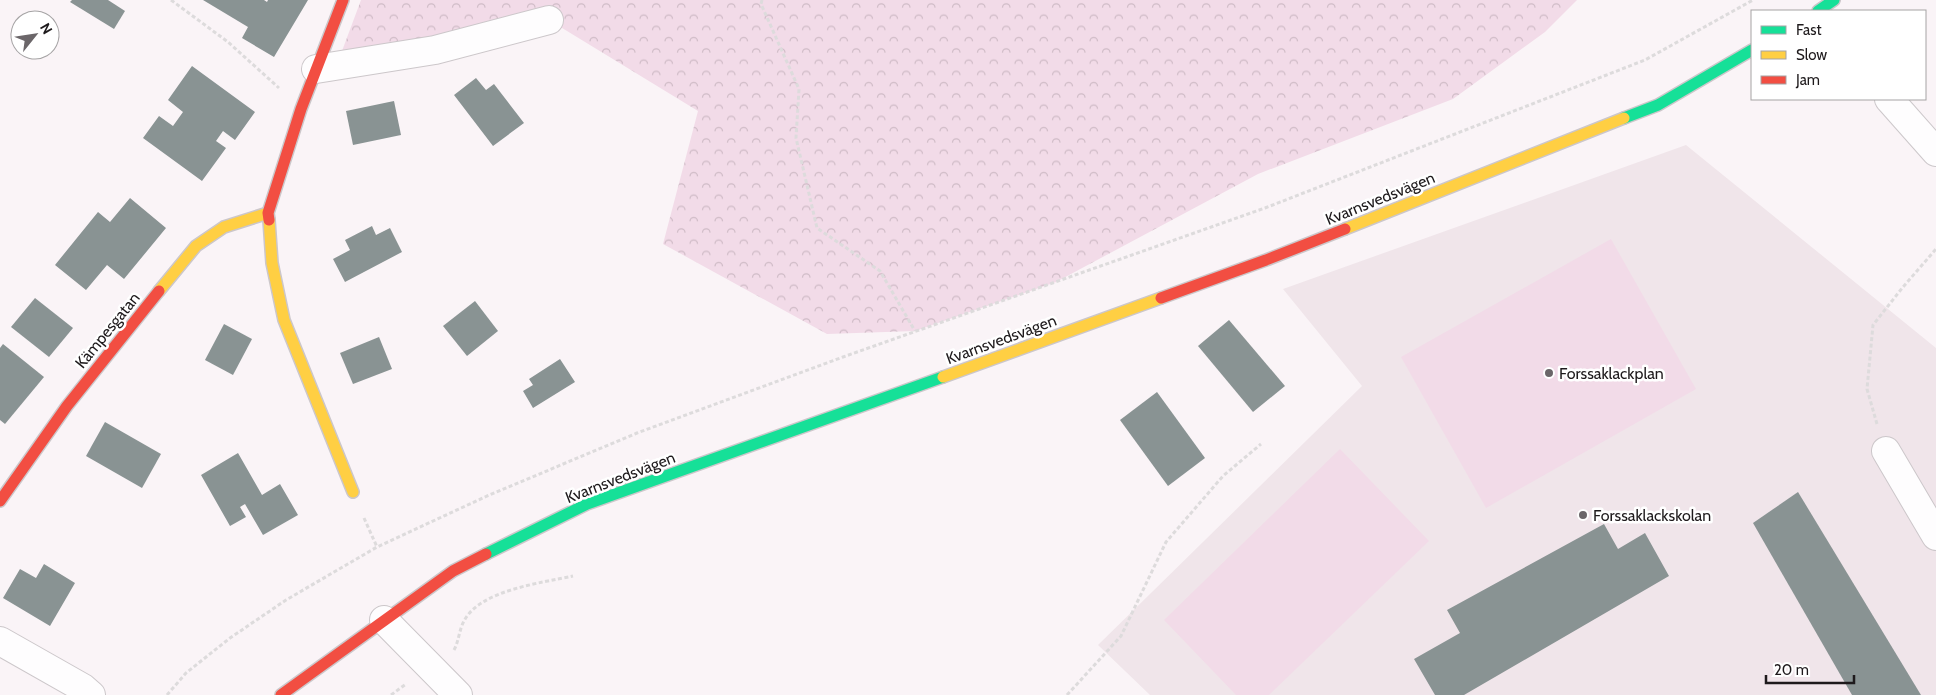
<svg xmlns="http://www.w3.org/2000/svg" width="1936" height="695" font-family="Cabin,sans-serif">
<defs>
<pattern id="forest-crowns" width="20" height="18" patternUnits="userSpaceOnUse" patternTransform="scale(1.25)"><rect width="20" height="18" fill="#f2dbe8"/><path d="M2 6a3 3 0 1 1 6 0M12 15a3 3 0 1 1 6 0" fill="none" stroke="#cfbbc6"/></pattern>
</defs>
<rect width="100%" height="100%" fill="#faf4f7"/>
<polygon fill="#f0e5ea" points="1686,145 1936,348 1936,695 1150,695 1098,645 1362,386 1283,289"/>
<polygon fill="url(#forest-crowns)" points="361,0 1577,0 1545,32 1453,99 1258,174 1056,282 915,331 827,334 663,244 698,111 549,20 342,51"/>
<g fill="#f2dbe8">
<polygon points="1611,239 1696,389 1486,508 1401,357"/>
<polygon points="1340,449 1429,541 1269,695 1236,695 1164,620"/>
</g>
<g fill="#899393">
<polygon points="72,0 108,0 125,11 114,29 70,2"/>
<polygon points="203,0 264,0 267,2 268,0 308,0 274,57 242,38 248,27"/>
<polygon points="192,66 255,112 235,140 223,131 216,141 226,148 202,181 143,138 159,116 173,126 183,112 168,100"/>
<polygon points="476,78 486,90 494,84 524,123 493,146 454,95"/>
<polygon points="394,101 401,135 353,145 346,111"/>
<polygon points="130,198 166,228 124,279 107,265 86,290 55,265 98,212 110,222"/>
<polygon points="372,226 376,235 390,228 402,252 345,282 333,259 350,250 345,240"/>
<polygon points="35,298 73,328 49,357 11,327"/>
<polygon points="475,301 498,331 467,356 443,326"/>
<polygon points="1229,320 1285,386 1253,412 1198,346"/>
<polygon points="224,324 252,339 233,375 205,360"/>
<polygon points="379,337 392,369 353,384 340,353"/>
<polygon points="3,344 44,377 5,424 0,420 0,348"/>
<polygon points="560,359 575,382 533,408 523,391 533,385 529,379"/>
<polygon points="1157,392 1205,458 1168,486 1120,420"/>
<polygon points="105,422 161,454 142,488 86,456"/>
<polygon points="238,453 262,495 280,484 298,515 263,535 245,504 240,507 246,517 230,526 201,475"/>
<polygon points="1798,492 1921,695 1852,695 1753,523"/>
<polygon points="1604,524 1618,549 1645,533 1669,576 1464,695 1435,695 1414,659 1460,633 1447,610"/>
<polygon points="44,564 75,583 50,626 3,598 20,569 36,578"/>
</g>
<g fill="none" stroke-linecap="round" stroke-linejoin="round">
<g stroke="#ccc7ca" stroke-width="30">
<g id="street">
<polyline points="316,69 435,50 549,20"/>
<polyline points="1889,99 1936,152"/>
<polyline points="1886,451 1936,536"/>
<polyline points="384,620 458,695"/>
<polyline points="0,641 83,688 91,695"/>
</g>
</g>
<g stroke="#ccc7ca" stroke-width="14">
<g id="fast">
<polyline points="1818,11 1834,0"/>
<polyline points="1624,118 1658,105 1752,50"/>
<polyline points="486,554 587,504 943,377"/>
</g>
</g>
<g stroke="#ccc7ca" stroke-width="14">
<g id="slow">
<polyline points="269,220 272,263 284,320 353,492"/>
<polyline points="1345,229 1624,118"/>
<polyline points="159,291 196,246 224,227 268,213"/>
<polyline points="943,377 1161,298"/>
</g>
</g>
<g stroke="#ccc7ca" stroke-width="14">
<g id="jam">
<polyline points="269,220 268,213 301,109 343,0"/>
<polyline points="1161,298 1266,260 1345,229"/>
<polyline points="0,501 67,406 159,291"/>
<polyline points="281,695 453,571 486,554"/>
</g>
</g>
<g stroke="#dddbdc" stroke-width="3" stroke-dasharray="4 2.5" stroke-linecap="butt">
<polyline points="171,0 228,42 279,88"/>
<polyline points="762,0 761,4 799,89 796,138 817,228 880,271 915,331"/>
<polyline points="1877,424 1867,389 1873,325 1903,287 1936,249"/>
<polyline points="364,518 377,547"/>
<path d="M 454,650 C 459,641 459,630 464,621 C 480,590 541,583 573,576"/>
<polyline points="167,695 186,673 230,638 286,600 377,547 487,496 637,433 843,357 1265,208 1645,60 1753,0"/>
<polyline points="391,695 406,684"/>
<polyline points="1067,695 1121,636 1166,542 1223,476 1261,444"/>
</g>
<use href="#street" stroke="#fefdfe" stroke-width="28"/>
<use href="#fast" stroke="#16e098" stroke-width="11"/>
<use href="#slow" stroke="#ffcf43" stroke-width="11"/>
<use href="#jam" stroke="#f24e42" stroke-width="11"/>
</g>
<g fill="#6b6669" stroke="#fff" stroke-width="2">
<circle cx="1549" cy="373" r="5"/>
<circle cx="1583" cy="515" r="5"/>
</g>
<g text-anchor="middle" stroke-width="5" stroke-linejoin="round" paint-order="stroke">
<g font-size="16" fill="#1e1a1c" stroke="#fff">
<text transform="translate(1380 198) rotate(-22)" y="6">Kvarnsvedsvägen</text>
<text transform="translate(107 330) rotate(-51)" y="6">Kämpesgatan</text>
<text transform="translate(1001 339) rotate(-20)" y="6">Kvarnsvedsvägen</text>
<text transform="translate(620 477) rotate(-21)" y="6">Kvarnsvedsvägen</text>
</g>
<g font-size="16" fill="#1e1a1c" stroke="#fff" text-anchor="start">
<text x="1559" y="379">Forssaklackplan</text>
<text x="1593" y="521">Forssaklackskolan</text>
</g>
</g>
<rect x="1751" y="10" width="175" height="90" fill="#ffffff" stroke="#a5a3a4"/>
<rect x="1761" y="26" width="25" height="8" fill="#16e098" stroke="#a5a3a4"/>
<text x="1796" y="35" font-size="15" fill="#1e1a1c">Fast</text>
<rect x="1761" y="51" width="25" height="8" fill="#ffcf43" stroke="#a5a3a4"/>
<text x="1796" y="60" font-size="15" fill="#1e1a1c">Slow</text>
<rect x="1761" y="76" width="25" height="8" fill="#f24e42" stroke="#a5a3a4"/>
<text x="1796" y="85" font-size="15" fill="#1e1a1c">Jam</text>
<g transform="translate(35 35) rotate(60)"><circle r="24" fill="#ffffff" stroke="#a5a3a4"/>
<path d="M0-4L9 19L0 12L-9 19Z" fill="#6b6669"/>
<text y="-8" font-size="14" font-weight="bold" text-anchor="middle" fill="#1e1a1c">N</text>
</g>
<path d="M1766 675v8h88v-8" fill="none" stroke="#1e1a1c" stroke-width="2.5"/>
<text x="1774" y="675" font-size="15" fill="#1e1a1c" stroke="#ffffff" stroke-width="4" paint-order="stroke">20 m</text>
</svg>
